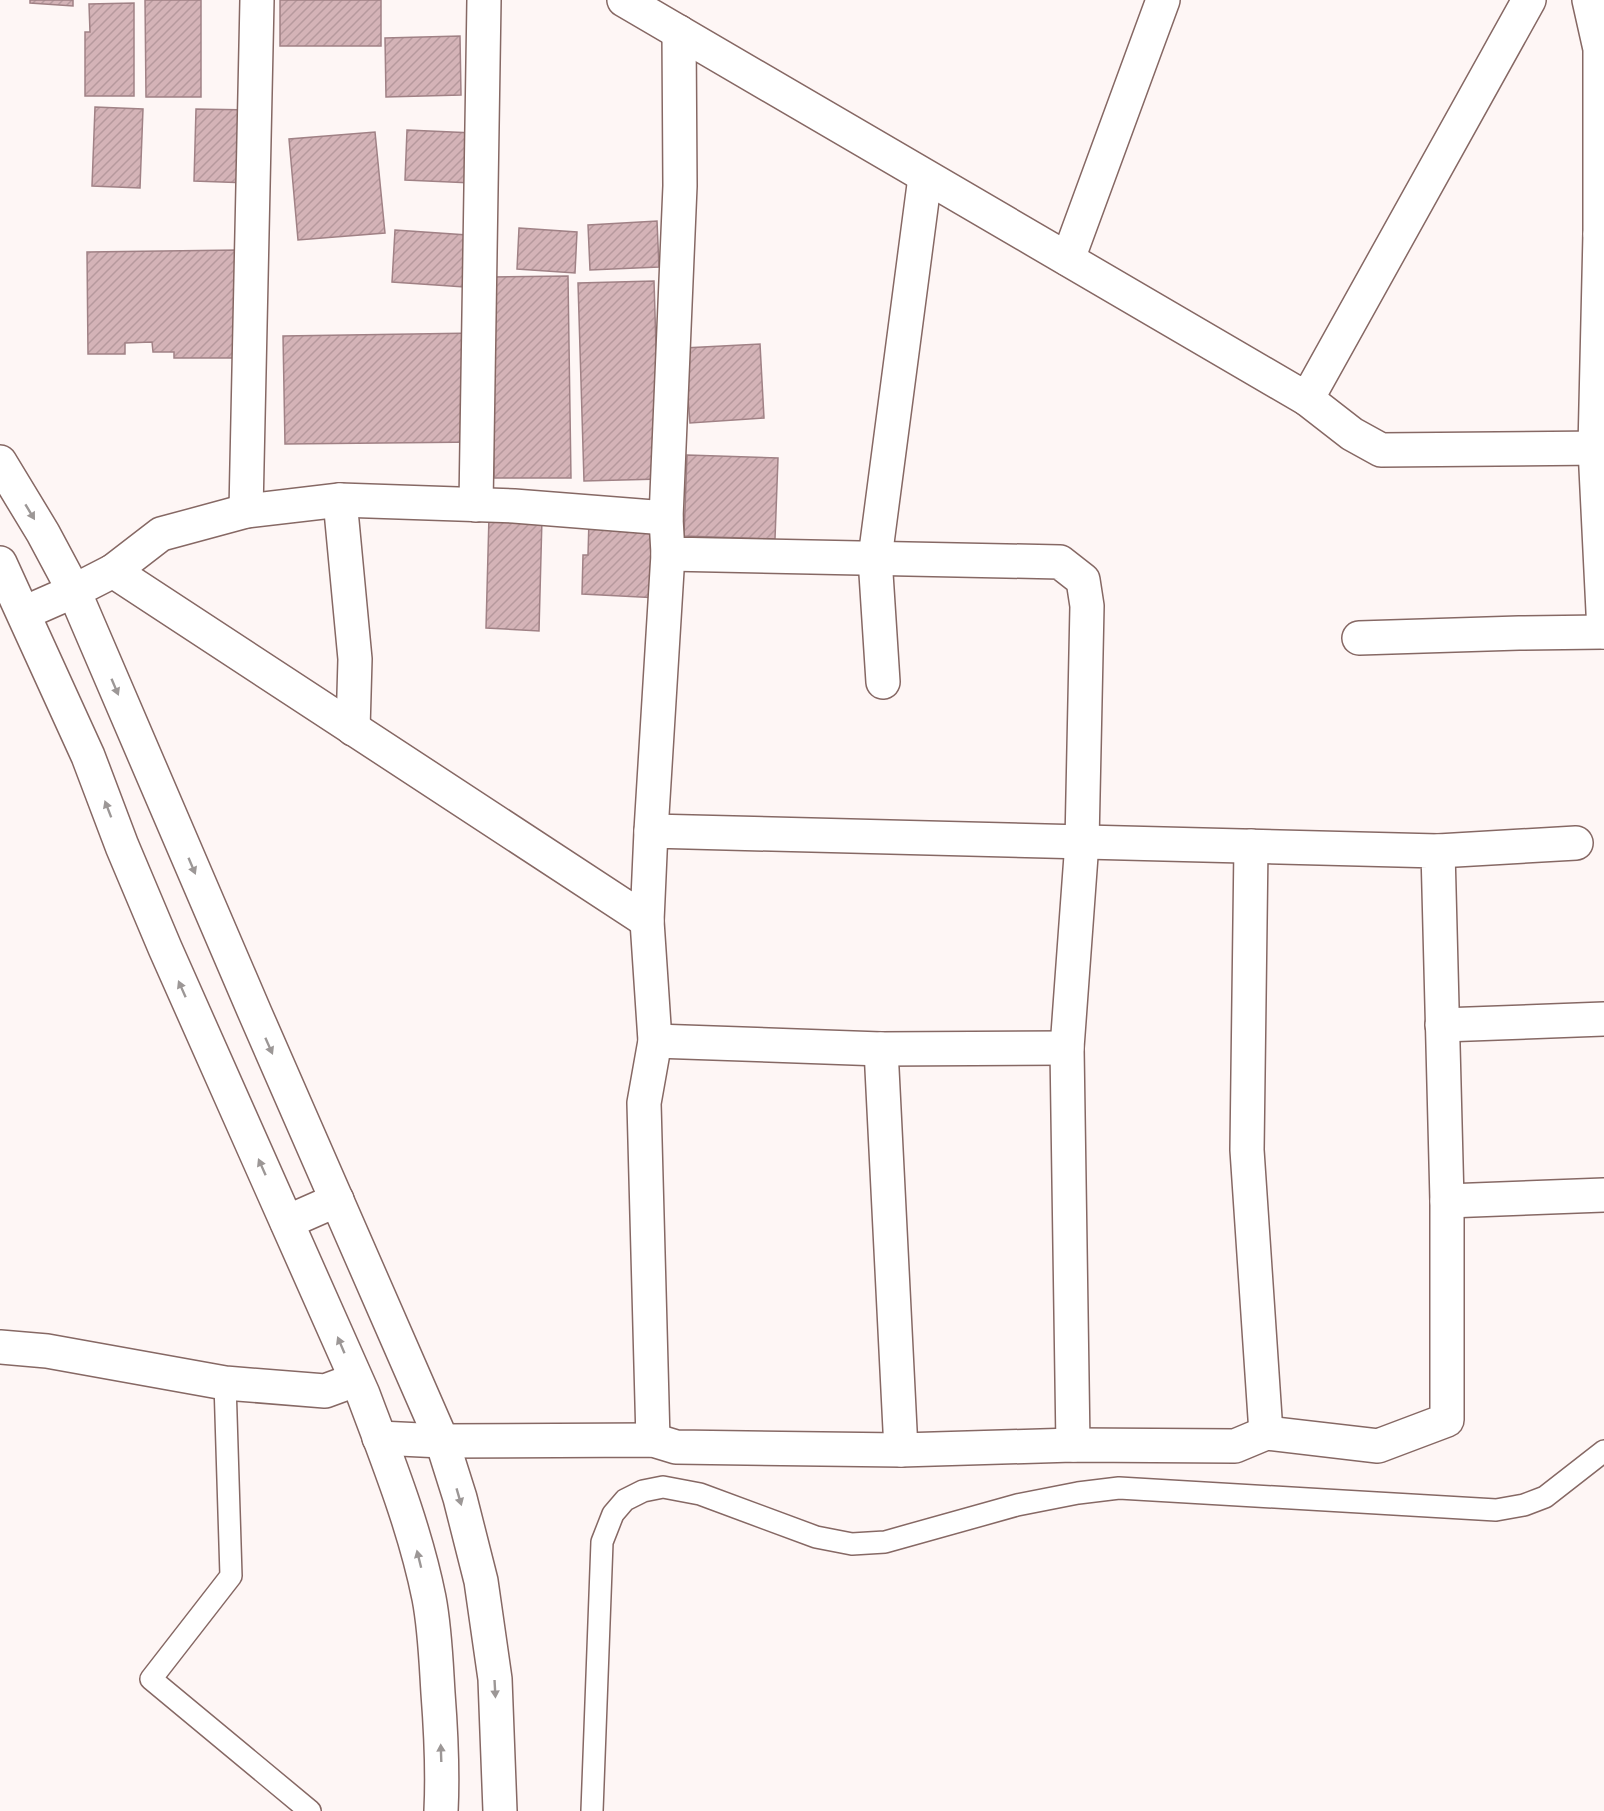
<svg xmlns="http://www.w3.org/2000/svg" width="1604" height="1811" font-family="Rubik,sans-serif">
<defs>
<pattern id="building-hatch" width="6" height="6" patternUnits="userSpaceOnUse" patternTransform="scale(1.5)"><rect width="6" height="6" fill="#d4b3b7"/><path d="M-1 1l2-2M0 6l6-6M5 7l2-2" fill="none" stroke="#b6999d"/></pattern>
</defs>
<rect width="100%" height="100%" fill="#fef6f5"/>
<g fill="url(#building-hatch)" stroke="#a08185" stroke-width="1.5">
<polygon points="30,0 73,0 73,6 30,3"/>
<polygon points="145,0 201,0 201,97 146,97"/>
<rect x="280" y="0" width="101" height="46"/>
<polygon points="134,3 134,96 85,96 85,32 90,32 89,4"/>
<polygon points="460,36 461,95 386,97 385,38"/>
<polygon points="95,107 143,109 140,188 92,186"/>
<polygon points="196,109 251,110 249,183 194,181"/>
<polygon points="407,130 474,133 472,183 405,180"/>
<polygon points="375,132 385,233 298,240 289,139"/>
<polygon points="657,221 659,267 590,270 588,225"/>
<polygon points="519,228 577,232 575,273 517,269"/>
<polygon points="395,230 482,236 479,288 392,282"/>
<polygon points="238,250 240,358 174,358 174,352 153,352 152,342 125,343 125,354 88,354 87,252"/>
<polygon points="568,276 571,478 494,478 491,277"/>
<polygon points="654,281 660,479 584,481 578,283"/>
<polygon points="477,333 478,442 285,444 283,336"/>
<polygon points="760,344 764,418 690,423 684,348"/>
<polygon points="687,455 778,458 775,539 684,536"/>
<polygon points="489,516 542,518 539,631 486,628"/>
<polygon points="589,520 662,523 659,598 582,594 583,555 588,555"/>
</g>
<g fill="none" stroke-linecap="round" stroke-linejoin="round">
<g stroke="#866864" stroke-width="24">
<g id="lane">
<polyline points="225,1383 231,1576 151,1679 310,1811"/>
<polyline points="592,1811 602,1542 613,1514 625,1500 643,1491 663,1487 700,1494 816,1537 852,1544 885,1542 1017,1505 1078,1493 1119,1488 1496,1510 1524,1505 1545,1497 1604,1451"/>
</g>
</g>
<g stroke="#866864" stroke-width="36">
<g id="street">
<polyline points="1589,0 1600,49 1600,234"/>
<polyline points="1604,234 1600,234 1595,448 1604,632"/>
<polyline points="1068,259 1163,0"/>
<polyline points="1307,399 1352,434 1381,450 1604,448"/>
<polyline points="340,500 355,659 353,729"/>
<polyline points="476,505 484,0"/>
<polyline points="246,511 257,0"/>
<polyline points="666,518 668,554 1060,562 1083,580 1087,606 1082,842 1067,1048 1073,1445"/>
<polyline points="113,571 647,921 651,831 1438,851 1447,1201 1447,1420 1378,1446 1266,1433 1235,1446 1073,1445 901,1450 676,1447 653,1440 442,1441 379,1438"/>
<polyline points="24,613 74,591 113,571 161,534 246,511 340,500 514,506 666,518 680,186 679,32"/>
<polyline points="1359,638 1519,633 1603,632"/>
<polyline points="883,682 875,558 925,177"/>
<polyline points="651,831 668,554"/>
<polyline points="1251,846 1247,1150 1266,1433"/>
<polyline points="1438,851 1576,843"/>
<polyline points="647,921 655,1041 644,1103 653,1440"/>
<polyline points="1442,1025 1604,1019"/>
<polyline points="655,1041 881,1049 1067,1048"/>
<polyline points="881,1049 901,1450"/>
<polyline points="1447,1201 1604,1195"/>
<polyline points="0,1347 47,1351 225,1383 325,1391 355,1380"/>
</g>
</g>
<g stroke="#866864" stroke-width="36">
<g id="secondary">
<polyline points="624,0 1307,399 1529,0"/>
<polyline points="0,462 43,533 74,591 255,1013 442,1441 460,1498 481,1581 495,1679 500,1811"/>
<path d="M 0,563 L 88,756 L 122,846 L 165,948 L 363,1394 C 388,1461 415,1528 429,1598 C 435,1629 436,1661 438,1693 C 441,1732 443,1771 441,1811"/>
<polyline points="287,1222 337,1200"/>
</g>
</g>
<use href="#lane" stroke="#fff" stroke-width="21"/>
<use href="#street" stroke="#fff" stroke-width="33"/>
<use href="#secondary" stroke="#fff" stroke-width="33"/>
</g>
<defs><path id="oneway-solid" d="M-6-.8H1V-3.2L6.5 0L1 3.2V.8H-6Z" transform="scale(1.5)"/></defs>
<g fill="#9c9796">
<use href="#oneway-solid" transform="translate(30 512) rotate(59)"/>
<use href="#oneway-solid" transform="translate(115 687) rotate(67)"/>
<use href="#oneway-solid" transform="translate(108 809) rotate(-111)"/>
<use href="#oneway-solid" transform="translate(192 866) rotate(67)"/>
<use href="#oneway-solid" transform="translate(182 989) rotate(-114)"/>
<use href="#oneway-solid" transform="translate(269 1046) rotate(66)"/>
<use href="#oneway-solid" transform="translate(262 1167) rotate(-114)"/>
<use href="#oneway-solid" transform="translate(341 1345) rotate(-113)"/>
<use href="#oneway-solid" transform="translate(459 1497) rotate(74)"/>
<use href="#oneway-solid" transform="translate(419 1559) rotate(-104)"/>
<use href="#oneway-solid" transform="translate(495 1689) rotate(87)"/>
<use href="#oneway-solid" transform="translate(441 1753) rotate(-92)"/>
</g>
</svg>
